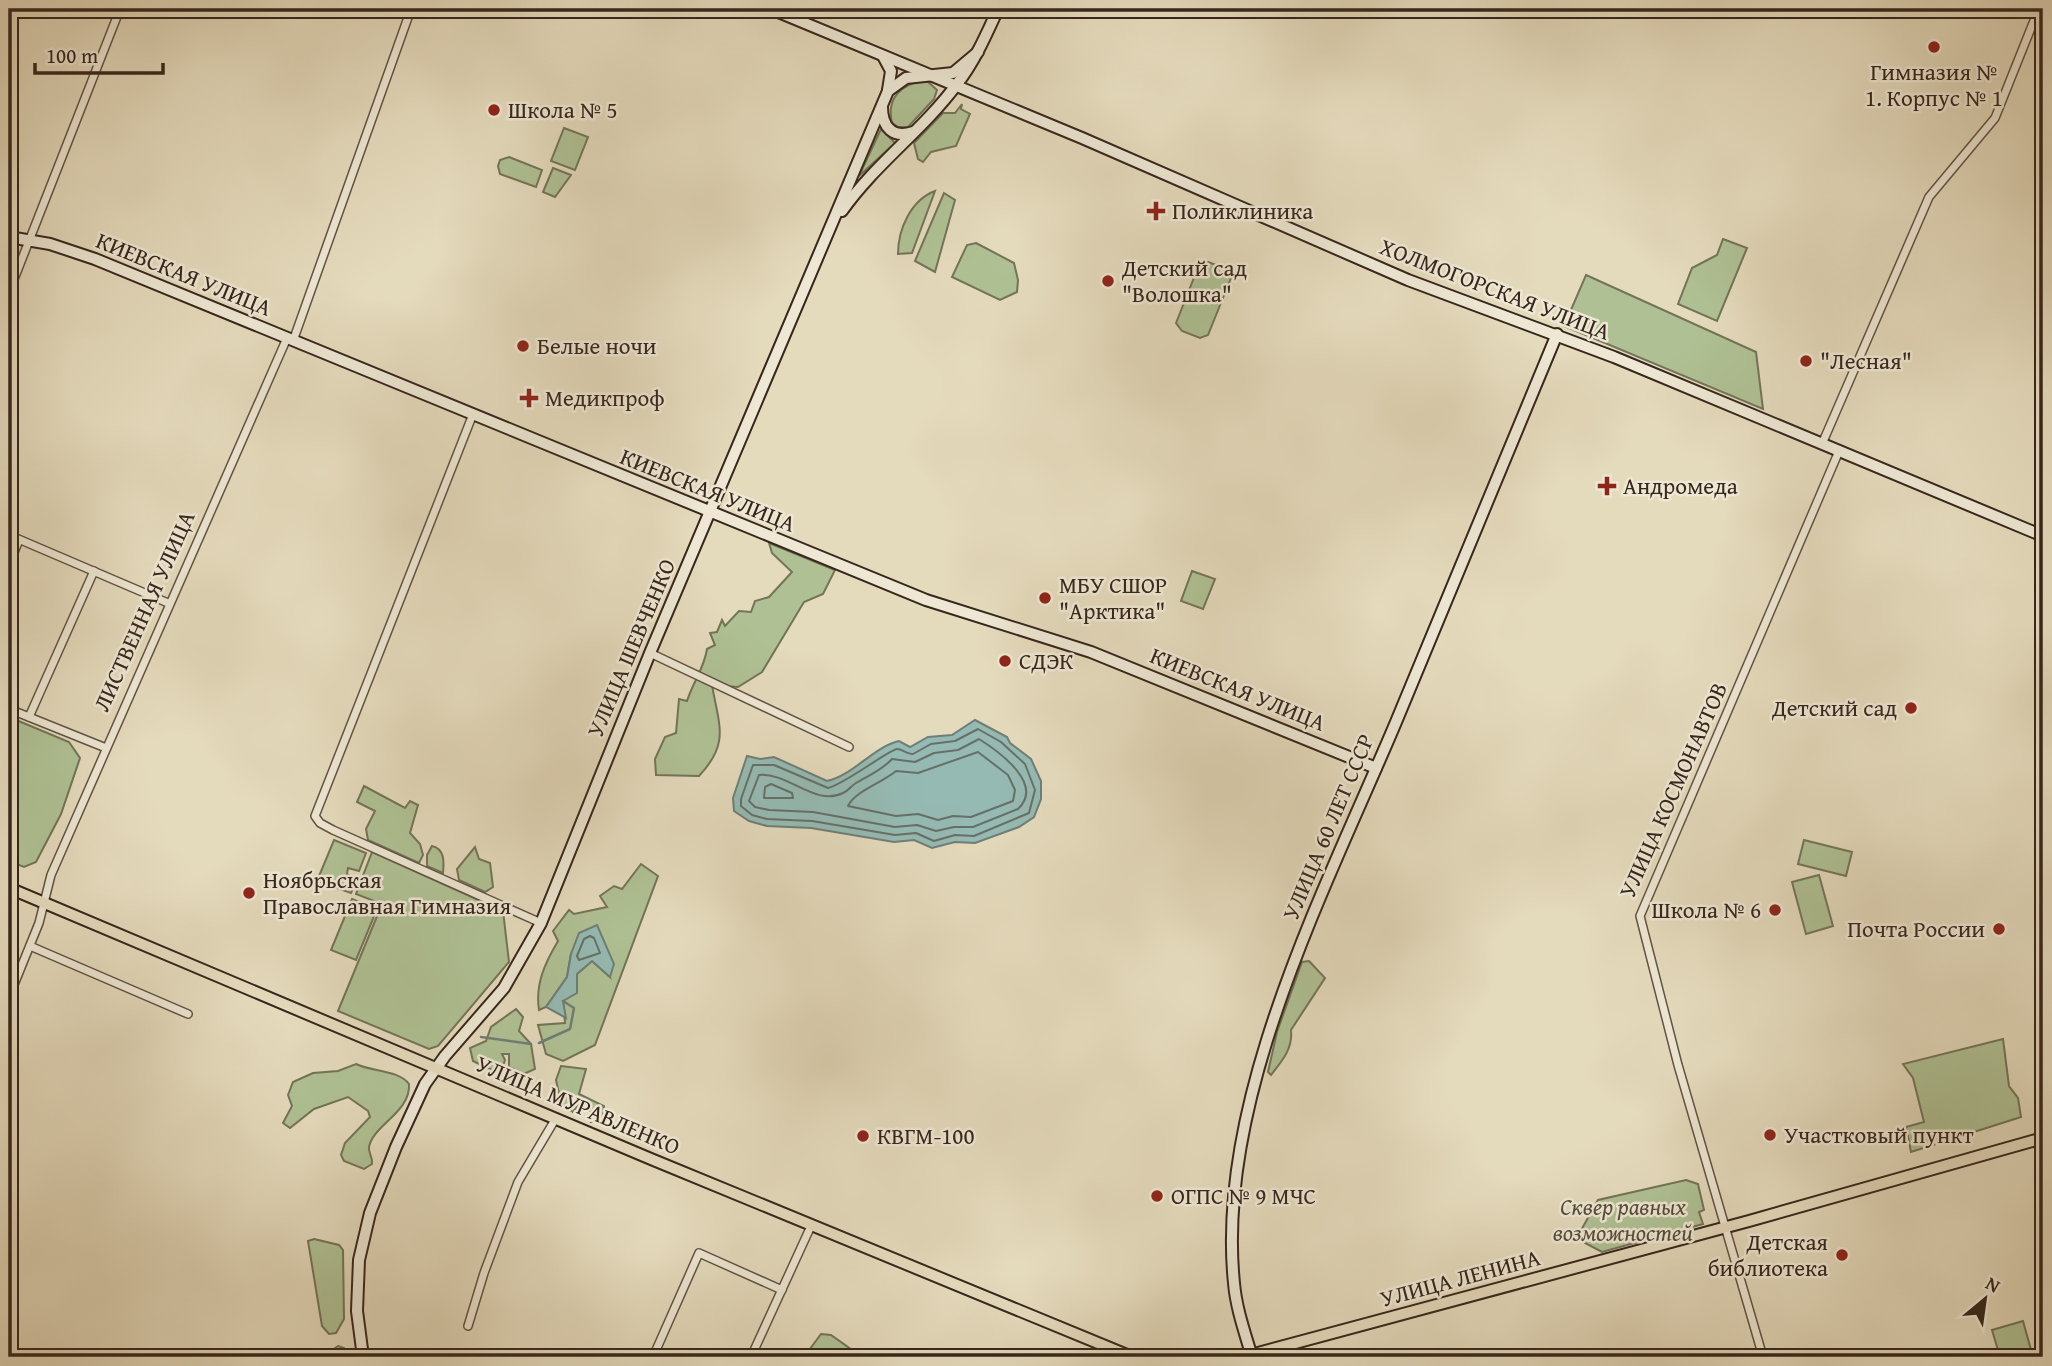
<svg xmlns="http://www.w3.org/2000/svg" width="2052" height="1366" font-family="'Gentium Book Plus',serif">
<rect width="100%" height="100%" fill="#e4dabc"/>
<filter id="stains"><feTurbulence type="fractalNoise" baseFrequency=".00286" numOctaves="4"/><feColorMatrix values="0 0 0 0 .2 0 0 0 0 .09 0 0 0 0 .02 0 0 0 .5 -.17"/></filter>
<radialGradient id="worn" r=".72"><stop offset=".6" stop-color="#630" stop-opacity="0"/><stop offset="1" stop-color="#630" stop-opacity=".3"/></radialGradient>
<g fill="#afc194" stroke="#737458" stroke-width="2">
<path d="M 926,80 L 937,90 L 934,99 L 908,127 L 898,127 L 892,123 C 886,98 901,84 926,80 Z"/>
<polygon points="962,104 961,109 970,114 956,146 931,152 923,162 918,159 914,143 943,113 955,113"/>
<polygon points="564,128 588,137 575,170 551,161"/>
<polygon points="881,129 895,143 859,176"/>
<polygon points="509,157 542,170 536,187 500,174 498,166 500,160"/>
<polygon points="553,168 571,175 555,197 543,192"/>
<path d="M 935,191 L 912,253 L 898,254 C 898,229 911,200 935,191 Z"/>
<polygon points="944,193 955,200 935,272 915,261"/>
<polygon points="1723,239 1747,248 1717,321 1678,304 1692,268 1717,255"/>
<polygon points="976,243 1014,263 1018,280 1017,292 1000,300 952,277 967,245"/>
<polygon points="1208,262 1224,268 1231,278 1208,335 1200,338 1182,331 1176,323 1199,265"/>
<polygon points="1586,275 1756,352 1763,409 1564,326"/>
<path d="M 769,543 L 835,570 L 823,594 L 804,602 L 762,672 L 738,687 L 712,685 C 719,726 730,743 699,776 L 656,775 L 655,759 L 665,737 L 676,733 L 679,699 L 687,701 C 693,682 704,669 707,649 L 715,645 L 710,633 L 717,632 L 722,620 L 725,626 L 739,611 L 751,612 L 755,601 L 769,597 L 792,572 L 772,553 Z"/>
<polygon points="1192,571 1215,579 1203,609 1181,601"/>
<polygon points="9,717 69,742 80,758 61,814 36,862 24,867 9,861"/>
<polygon points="364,786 405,808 410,801 418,805 410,833 420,844 423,855 419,863 368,840 366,829 375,811 357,802"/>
<polygon points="334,840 366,853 359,871 348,868 347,874 357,880 351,893 317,881"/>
<polygon points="1804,840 1852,852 1846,876 1798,864"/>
<path d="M 432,846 C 445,849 444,862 443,873 L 427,866 L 427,855 Z"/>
<polygon points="475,847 479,859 490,863 493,887 485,892 459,880 457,869"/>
<polygon points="372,852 503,911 509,962 438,1046 429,1049 338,1011 382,904 356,894"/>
<path d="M 641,864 L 658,876 L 595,1045 L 563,1061 L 546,1054 L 538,1025 L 565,1023 L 563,1001 L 577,974 L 592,961 L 610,977 L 597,926 L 571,954 L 567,977 L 546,1007 L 539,1010 C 535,984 545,963 558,941 L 553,931 L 569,910 L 574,914 L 607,907 L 600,896 L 614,886 L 622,889 Z"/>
<polygon points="1819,875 1833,926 1806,934 1792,882"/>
<polygon points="352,899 377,909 356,960 331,950"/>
<path d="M 1309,961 L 1325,978 L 1291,1030 C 1293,1049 1282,1061 1271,1075 L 1268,1072 L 1277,1032 L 1302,962 Z"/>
<polygon points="516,1009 523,1017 519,1031 531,1044 535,1069 524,1074 509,1067 509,1054 502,1054 505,1060 500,1074 473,1061 470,1048 486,1041 491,1027"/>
<polygon points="2003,1039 2009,1086 2018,1098 2021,1117 1911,1152 1906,1127 1924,1122 1913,1078 1903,1064"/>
<path d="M 356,1064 C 372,1072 399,1070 409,1084 C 411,1112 373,1125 369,1147 C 368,1153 373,1157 372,1164 L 364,1169 L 344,1161 L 341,1155 L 345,1143 L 370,1117 L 368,1111 L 348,1097 L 314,1109 L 290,1128 L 283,1123 L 292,1106 L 288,1095 L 293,1082 L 313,1073 L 338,1071 Z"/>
<polygon points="561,1066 586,1069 579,1094 604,1106 603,1119 591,1122 593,1113 579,1104 573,1112 561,1103 556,1080"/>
<polygon points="1686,1180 1698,1184 1704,1210 1699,1212 1703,1224 1602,1252 1585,1243 1580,1232 1598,1200"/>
<polygon points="314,1239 339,1245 343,1250 344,1319 336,1333 329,1334 322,1326 308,1241"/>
<polygon points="2023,1321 2033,1357 2000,1357 1992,1330"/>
<polygon points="821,1334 831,1335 862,1357 804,1357"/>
<polygon points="338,1346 344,1348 349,1357 322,1357"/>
</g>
<g fill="#95bab3" stroke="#6f7f77" stroke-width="2">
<path d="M 975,720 L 1007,737 L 1010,743 L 1031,759 L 1041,781 L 1041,799 L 1034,817 L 1019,827 L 975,843 L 955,842 L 932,848 L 914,840 L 894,842 L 811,828 L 767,826 L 749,821 L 734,811 L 733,798 L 747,756 L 760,759 L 774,757 L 827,781 C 854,775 873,747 899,741 L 910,747 L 928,737 L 952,735 Z"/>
<polygon points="597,925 614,964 610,977 592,961 577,974 577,993 563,1001 566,1018 546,1007 567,977 571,954 579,933"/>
</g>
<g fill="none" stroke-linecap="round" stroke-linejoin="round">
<g stroke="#667068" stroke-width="2">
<path d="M 978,729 L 1001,742 L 1025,764 L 1035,790 L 1029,813 L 974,836 L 955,835 L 934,841 L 916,833 L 895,835 L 812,821 L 767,819 L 752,815 L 741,806 L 741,799 L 753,765 L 774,765 L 828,788 C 845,784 890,749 897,749 C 902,749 907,754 913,754 L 931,744 L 955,741 Z"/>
<path d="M 979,739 C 998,751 1045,784 1018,809 L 973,827 L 954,827 L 936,831 L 917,825 L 895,827 L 813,812 L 769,810 L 755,807 L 749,801 L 759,775 C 788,772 815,807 843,793 C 848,791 851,786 856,783 C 869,775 881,771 892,759 L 915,762 L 934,753 L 958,750 Z"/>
<path d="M 978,752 L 1008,775 L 1015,790 L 1013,801 L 971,817 L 953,816 L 938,820 L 918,814 L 896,816 L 848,806 C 855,791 882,783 896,771 L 918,773 Z"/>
<polygon points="771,784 792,793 793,798 764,798 765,787"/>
<polygon points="590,936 594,938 600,953 579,960 577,956 584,939"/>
</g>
<g stroke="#6f7f77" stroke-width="2.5">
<polyline points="481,1037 531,1044"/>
<polyline points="539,1043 570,1029 574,1008 563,1001"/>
</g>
<g stroke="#625344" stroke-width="10">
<g id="street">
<polyline points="9,292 120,9"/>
<polyline points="293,341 411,9"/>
<polyline points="473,414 315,816 320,823 333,830 541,923"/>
<polyline points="1822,444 1929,197 1995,118 2035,18"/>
<polyline points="9,535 168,603"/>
<polyline points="9,565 19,540"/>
<polyline points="650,653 849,747"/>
<polyline points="9,709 106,748"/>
<polyline points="29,717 94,571"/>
<polyline points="30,946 188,1014"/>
<polyline points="9,997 39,923 51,875 287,338"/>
<polyline points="468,1326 484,1273 518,1182 556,1118"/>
<polyline points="653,1357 699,1253 782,1290"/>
<polyline points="751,1357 811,1226"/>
<polyline points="1763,1357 1678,1065 1640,916 1839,451"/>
</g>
</g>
<g stroke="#37261c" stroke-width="14">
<g id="secondary">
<polyline points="771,9 1082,138 1408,280 1614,357 2043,536"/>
<polyline points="883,56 891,71 888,90"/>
<path d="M 882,107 C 882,127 893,139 913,132"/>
<path d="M 842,211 C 875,164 923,130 957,84 C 975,61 986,35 998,9"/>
<polyline points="9,237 50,244 95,259 926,600 1091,652 1376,768"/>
<polyline points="363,1357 357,1311 359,1260 370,1213 396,1147 425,1084 445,1056 504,988 541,923 650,653 888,91 906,78 953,73 978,52"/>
<path d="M 1252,1357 C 1245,1333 1236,1308 1234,1283 C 1215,1100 1326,888 1396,722 C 1450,593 1503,463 1557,334"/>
</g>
</g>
<g stroke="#37261c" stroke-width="14">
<g id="primary">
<polyline points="9,888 651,1159 1132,1357"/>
<polyline points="1243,1357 1749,1221 2043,1138"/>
</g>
</g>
<use href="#street" stroke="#ede7d3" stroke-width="7"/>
<use href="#secondary" stroke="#ede7d3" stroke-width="10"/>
<use href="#primary" stroke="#e4dabc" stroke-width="10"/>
</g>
<g fill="#8f2418" stroke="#ede7d3" stroke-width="2.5">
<circle cx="1934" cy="47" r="7"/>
<circle cx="494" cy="110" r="7"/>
<path d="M1152.5 200.5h7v7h7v7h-7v7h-7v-7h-7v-7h7z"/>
<circle cx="1108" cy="281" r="7"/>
<circle cx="523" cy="346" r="7"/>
<circle cx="1806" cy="361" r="7"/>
<path d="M525.5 387.5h7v7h7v7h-7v7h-7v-7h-7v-7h7z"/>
<path d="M1603.5 475.5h7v7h7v7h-7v7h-7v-7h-7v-7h7z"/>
<circle cx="1045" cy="598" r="7"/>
<circle cx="1005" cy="661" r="7"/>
<circle cx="1911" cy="708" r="7"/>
<circle cx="249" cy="893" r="7"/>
<circle cx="1775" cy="910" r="7"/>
<circle cx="1999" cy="929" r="7"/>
<circle cx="1770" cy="1135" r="7"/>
<circle cx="863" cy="1136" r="7"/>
<circle cx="1157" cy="1196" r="7"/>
<circle cx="1842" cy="1255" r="7"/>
</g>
<g text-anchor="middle" stroke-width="5" stroke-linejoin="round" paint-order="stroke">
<g font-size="23" fill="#37261c" stroke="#ede7d3" text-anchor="start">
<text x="1934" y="80" text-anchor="middle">Гимназия №<tspan x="1934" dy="26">1. Корпус № 1</tspan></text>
<text x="508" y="118">Школа № 5</text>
<text x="1172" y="219">Поликлиника</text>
<text x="1122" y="276">Детский сад<tspan x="1122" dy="26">"Волошка"</tspan></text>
<text x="537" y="354">Белые ночи</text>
<text x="1820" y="369">"Лесная"</text>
<text x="545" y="406">Медикпроф</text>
<text x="1623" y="494">Андромеда</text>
<text x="1059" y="593">МБУ СШОР<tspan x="1059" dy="26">"Арктика"</tspan></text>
<text x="1019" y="669">СДЭК</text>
<text x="1897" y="716" text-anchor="end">Детский сад</text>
<text x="263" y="888">Ноябрьская<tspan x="263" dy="26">Православная Гимназия</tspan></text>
<text x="1761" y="918" text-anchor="end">Школа № 6</text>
<text x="1985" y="937" text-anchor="end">Почта России</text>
<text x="1784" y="1143">Участковый пункт</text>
<text x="877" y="1144">КВГМ-100</text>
<text x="1171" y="1204">ОГПС № 9 МЧС</text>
<text x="1828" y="1250" text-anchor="end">Детская<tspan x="1828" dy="26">библиотека</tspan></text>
</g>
<g font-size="23" fill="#37261c" stroke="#ede7d3">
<text transform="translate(184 274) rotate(22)" y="8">КИЕВСКАЯ УЛИЦА</text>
<text transform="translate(1495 289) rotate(21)" y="8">ХОЛМОГОРСКАЯ УЛИЦА</text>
<text transform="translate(708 490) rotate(22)" y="8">КИЕВСКАЯ УЛИЦА</text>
<text transform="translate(144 611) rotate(-66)" y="8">ЛИСТВЕННАЯ УЛИЦА</text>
<text transform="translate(631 648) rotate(-67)" y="8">УЛИЦА ШЕВЧЕНКО</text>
<text transform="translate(1238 689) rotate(22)" y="8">КИЕВСКАЯ УЛИЦА</text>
<text transform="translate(1673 790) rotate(-66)" y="8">УЛИЦА КОСМОНАВТОВ</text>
<text transform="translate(1328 827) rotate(-67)" y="8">УЛИЦА 60 ЛЕТ СССР</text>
<text transform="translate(578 1105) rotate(23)" y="8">УЛИЦА МУРАВЛЕНКО</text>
<text transform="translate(1460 1278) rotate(-15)" y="8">УЛИЦА ЛЕНИНА</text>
</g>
<g font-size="23" font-style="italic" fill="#554d3a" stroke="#ede7d3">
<text x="1623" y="1215">Сквер равных<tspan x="1623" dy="26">возможностей</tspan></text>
</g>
</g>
<rect width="2052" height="1366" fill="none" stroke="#e4dabc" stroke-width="35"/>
<rect x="10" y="10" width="2031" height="1345" fill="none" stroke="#37261c" stroke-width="3.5"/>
<rect x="18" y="18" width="2017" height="1331" fill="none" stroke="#37261c" stroke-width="2"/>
<g transform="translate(1985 1299) rotate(29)" stroke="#ede7d3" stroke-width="5" paint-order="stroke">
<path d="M0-5L12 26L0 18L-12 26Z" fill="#37261c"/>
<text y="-10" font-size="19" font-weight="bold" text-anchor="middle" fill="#37261c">N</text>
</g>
<path d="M35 63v10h128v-10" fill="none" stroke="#37261c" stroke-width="3.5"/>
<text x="46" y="63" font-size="21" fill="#37261c" stroke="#ede7d3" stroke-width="5" paint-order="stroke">100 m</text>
<rect width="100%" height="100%" filter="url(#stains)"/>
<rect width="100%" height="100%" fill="url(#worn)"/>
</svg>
